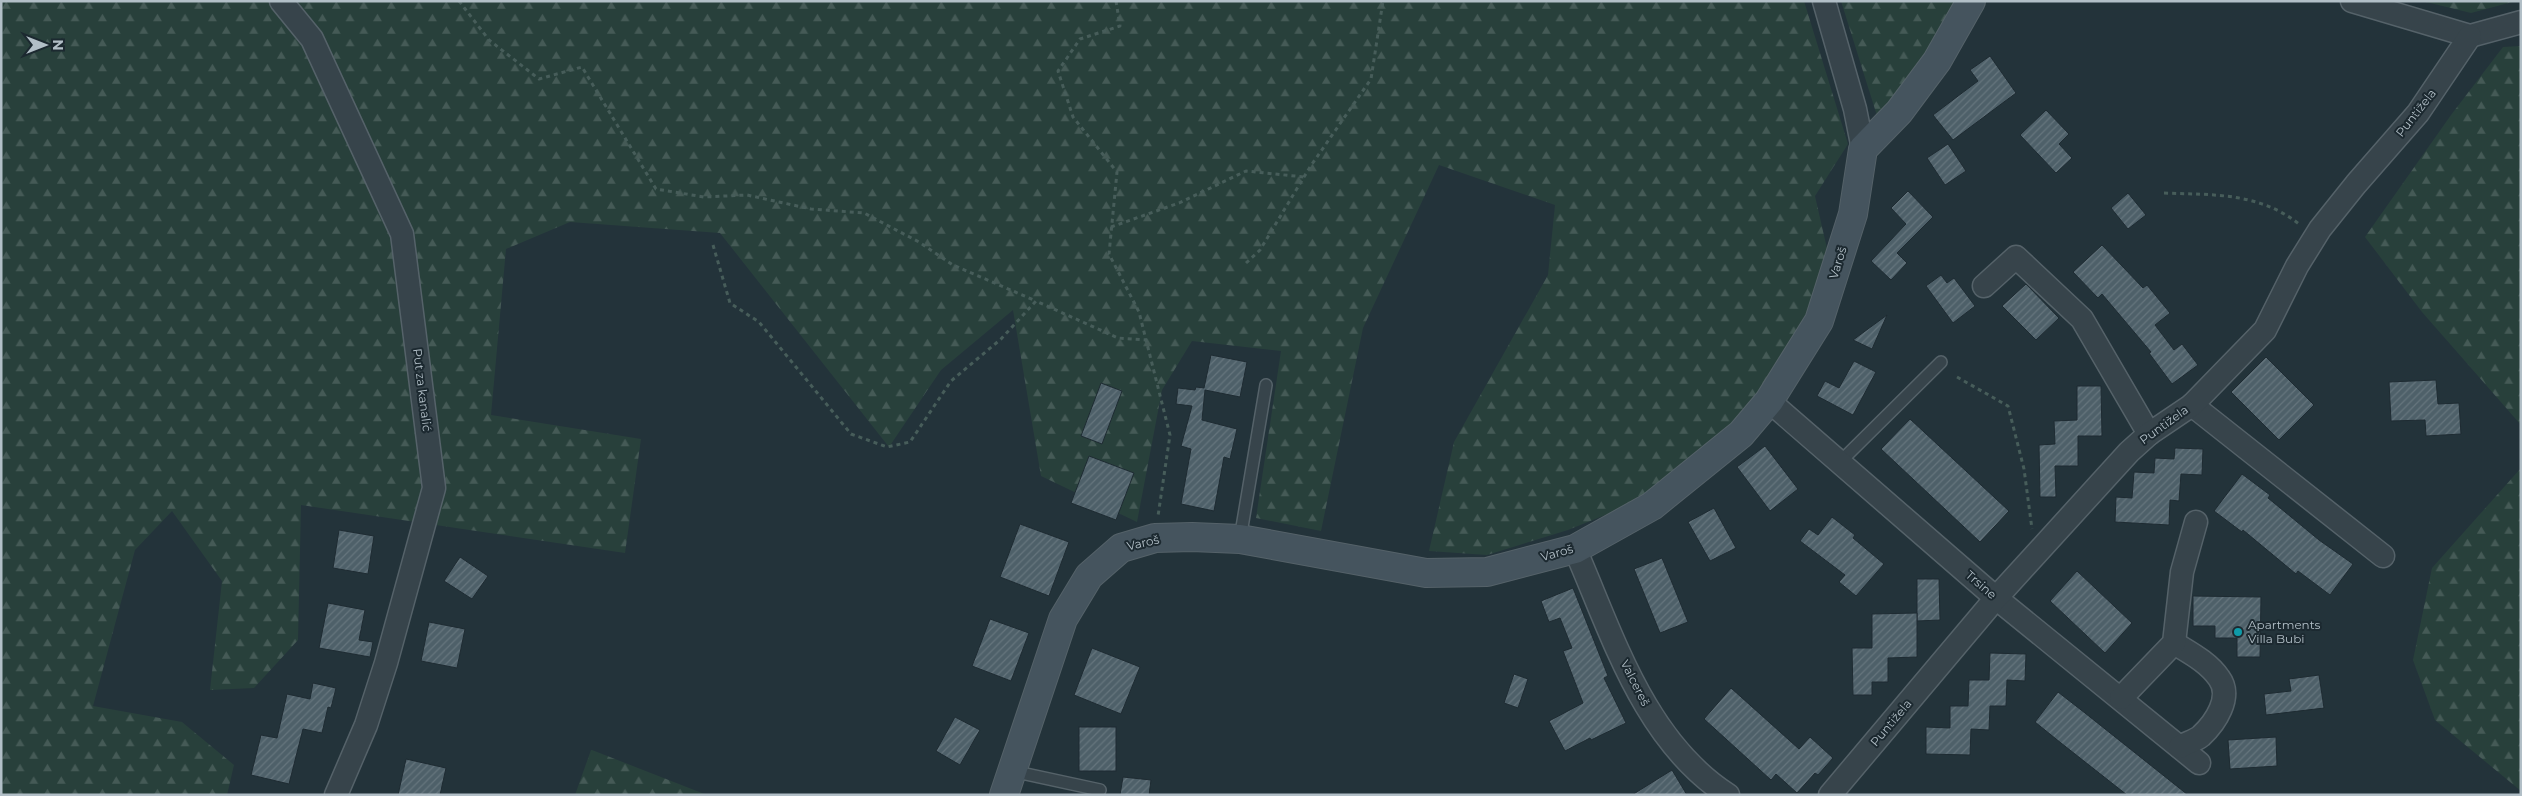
<svg xmlns="http://www.w3.org/2000/svg" width="2522" height="796" font-family="Montserrat,sans-serif">
<defs>
<pattern id="forest-firs" width="22" height="20" patternUnits="userSpaceOnUse" patternTransform="scale(1.25)"><rect width="22" height="20" fill="#28403b"/><path d="M5 1l3.5 6h-7zM16 11l3.5 6h-7z" fill="#455a56"/></pattern>
<pattern id="building-hatch" width="6" height="6" patternUnits="userSpaceOnUse" patternTransform="scale(1.25)"><rect width="6" height="6" fill="#4e6069"/><path d="M-1 1l2-2M0 6l6-6M5 7l2-2" fill="none" stroke="#65757d"/></pattern>
</defs>
<rect width="100%" height="100%" fill="#23333a"/>
<g fill="url(#forest-firs)">
<polygon points="1,1 1804,1 1848,144 1815,196 1828,253 1807,317 1755,398 1733,424 1640,501 1568,530 1487,555 1429,551 1454,442 1548,275 1555,205 1439,165 1363,328 1321,531 1256,518 1281,351 1192,341 1162,390 1137,522 1041,476 1013,310 941,370 889,447 720,233 570,222 506,249 491,415 641,439 625,553 301,505 298,640 254,688 210,690 222,581 172,511 135,550 93,706 182,722 234,765 227,795 1,795"/>
<polygon points="1841,1 1960,1 1926,60 1878,119"/>
<polygon points="2422,1 2516,1 2471,13"/>
<polygon points="2521,46 2521,425 2422,312 2365,237 2451,115 2503,47"/>
<polygon points="2521,468 2521,791 2435,720 2413,660 2432,568"/>
<polygon points="591,750 592,750 707,795 575,795"/>
</g>
<g fill="url(#building-hatch)" stroke="#1e2b32">
<polygon points="1990,56 2016,93 1953,140 1933,115 1978,81 1970,70"/>
<polygon points="2046,110 2069,134 2059,144 2072,158 2056,173 2020,135"/>
<polygon points="1948,144 1966,171 1945,185 1927,158"/>
<polygon points="1908,191 1933,217 1897,253 1907,263 1891,280 1871,261 1906,224 1891,208"/>
<polygon points="2128,193 2146,215 2128,229 2111,208"/>
<polygon points="2102,245 2143,288 2147,285 2170,313 2155,325 2174,350 2182,344 2198,365 2172,384 2149,353 2151,352 2102,294 2098,298 2073,272"/>
<polygon points="1941,275 1947,283 1954,278 1975,306 1953,323 1926,286"/>
<polygon points="2026,284 2059,318 2036,340 2002,306"/>
<polygon points="1887,315 1872,349 1853,340"/>
<polygon points="1211,355 1247,362 1240,397 1205,390 1202,420 1237,429 1230,459 1224,457 1214,511 1181,504 1191,449 1181,446 1192,406 1176,404 1178,388 1195,390 1196,387 1204,388"/>
<polygon points="2266,357 2314,405 2279,440 2231,392"/>
<polygon points="1854,361 1876,372 1853,415 1817,396 1825,381 1839,388"/>
<polygon points="2436,380 2438,404 2459,403 2461,434 2426,436 2425,420 2391,421 2389,382"/>
<polygon points="1101,383 1122,391 1102,444 1081,436"/>
<polygon points="2077,386 2101,386 2102,436 2078,436 2078,466 2055,466 2056,497 2040,497 2039,445 2055,444 2054,421 2077,420"/>
<polygon points="1910,419 2009,511 1980,542 1881,449"/>
<polygon points="1765,446 1798,489 1770,511 1737,467"/>
<polygon points="2175,448 2203,449 2202,475 2181,474 2179,501 2170,500 2169,525 2115,522 2116,497 2132,498 2134,472 2154,473 2155,458 2174,459"/>
<polygon points="1089,456 1134,473 1116,520 1071,503"/>
<polygon points="2242,474 2270,495 2268,498 2319,540 2353,564 2330,595 2298,571 2296,574 2243,530 2242,532 2214,511"/>
<polygon points="1714,508 1736,548 1710,561 1688,522"/>
<polygon points="1832,517 1855,535 1853,538 1884,564 1856,596 1839,582 1845,575 1800,541 1809,529 1818,535"/>
<polygon points="1020,524 1069,542 1049,596 1000,577"/>
<polygon points="339,530 374,536 368,574 333,568"/>
<polygon points="460,557 488,576 472,599 444,581"/>
<polygon points="1662,558 1688,622 1660,633 1634,569"/>
<polygon points="2077,571 2132,623 2105,653 2050,601"/>
<polygon points="1917,579 1939,579 1940,620 1917,621"/>
<polygon points="1573,588 1608,676 1604,678 1626,723 1591,740 1590,738 1565,751 1549,721 1583,703 1563,651 1572,648 1560,618 1549,622 1541,601"/>
<polygon points="2193,596 2261,597 2260,657 2237,657 2237,638 2215,638 2215,626 2193,626"/>
<polygon points="328,603 365,610 359,640 373,642 370,657 319,648"/>
<polygon points="1917,613 1917,657 1888,658 1888,682 1872,682 1872,695 1853,695 1852,648 1872,648 1872,614"/>
<polygon points="990,619 1029,633 1011,681 972,666"/>
<polygon points="429,622 465,629 457,668 421,661"/>
<polygon points="1092,648 1140,667 1121,714 1074,695"/>
<polygon points="1990,653 2026,654 2025,681 2007,680 2006,706 1990,706 1989,730 1971,729 1970,755 1926,754 1926,727 1950,728 1950,706 1968,706 1969,680 1989,680"/>
<polygon points="1514,674 1528,679 1518,708 1504,703"/>
<polygon points="2319,675 2324,708 2266,715 2264,694 2291,691 2289,679"/>
<polygon points="313,683 336,688 331,708 328,707 322,733 303,729 289,784 251,775 261,735 277,738 287,694 310,699"/>
<polygon points="1731,688 1799,749 1810,737 1833,758 1818,775 1815,773 1797,793 1776,774 1771,780 1704,719"/>
<polygon points="2058,692 2085,713 2188,795 2127,795 2061,743 2035,722"/>
<polygon points="955,717 980,730 960,765 936,751"/>
<rect x="1079" y="727" width="37" height="44"/>
<polygon points="2276,737 2277,766 2230,769 2228,740"/>
<polygon points="406,759 446,768 440,795 398,795"/>
<polygon points="1672,770 1687,795 1632,795"/>
<polygon points="1123,777 1151,780 1149,795 1120,795"/>
</g>
<g fill="none" stroke-linecap="round" stroke-linejoin="round">
<g stroke="#556269" stroke-width="14">
<g id="service">
<polyline points="1840,462 1941,362"/>
<polyline points="1240,539 1266,385"/>
<polyline points="1012,771 1100,790"/>
</g>
</g>
<g stroke="#556269" stroke-width="25">
<g id="minor">
<polyline points="281,1 312,39 402,234 434,488 386,663 366,725 336,795"/>
<polyline points="1824,1 1855,109 1863,149"/>
<polyline points="2352,1 2470,36 2521,22"/>
<polyline points="1984,286 2016,257 2082,319 2149,434"/>
<polyline points="1769,401 1996,598 2199,763"/>
<polyline points="2192,405 2383,556"/>
<path d="M 1575,549 C 1613,636 1644,741 1728,795"/>
<path d="M 2174,643 C 2190,653 2208,662 2219,678 C 2233,697 2215,723 2201,736 C 2195,741 2186,743 2180,747"/>
<polyline points="2121,698 2174,643 2182,572 2196,522"/>
<polyline points="1830,795 1996,598 2129,452 2149,434 2192,405 2265,330 2297,266 2320,229 2356,184 2418,113 2470,36"/>
</g>
</g>
<g stroke="#556269" stroke-width="30">
<polyline id="secondary" points="1004,795 1063,619 1089,576 1121,548 1155,538 1192,537 1240,539 1426,573 1487,572 1575,549 1652,506 1741,434 1769,401 1819,321 1853,214 1863,149 1899,112 1937,61 1971,1"/>
</g>
<g stroke="#475d5a" stroke-width="3" stroke-dasharray="4 4" stroke-linecap="butt">
<polyline points="459,1 489,40 539,79 582,67 656,189 704,197 747,195 811,209 864,213 919,242 953,265 1036,301"/>
<polyline points="1116,1 1120,26 1080,39 1058,71 1073,117 1117,172 1109,254 1139,312 1170,435 1158,516"/>
<path d="M 2164,193 C 2213,195 2258,192 2299,224"/>
<polyline points="1111,227 1179,203 1246,171 1304,177"/>
<polyline points="713,245 730,303 759,322 851,434 887,447 910,442 951,381 1001,339 1036,301 1118,338 1146,340"/>
<polyline points="1246,263 1260,250 1310,167 1371,79 1383,1"/>
<polyline points="1957,377 2008,406 2024,469 2032,529"/>
</g>
<use href="#service" stroke="#37444b" stroke-width="11"/>
<use href="#minor" stroke="#37444b" stroke-width="22"/>
<use href="#secondary" stroke="#45545e" stroke-width="28"/>
</g>
<circle fill="#0f9aa8" stroke="#1c2930" stroke-width="2" cx="2238" cy="632" r="5"/>
<g text-anchor="middle" stroke-width="4" stroke-linejoin="round" paint-order="stroke">
<g font-size="12" fill="#b2bfc7" stroke="#1c2930">
<text transform="translate(2416 113) rotate(-52)" y="4">Puntižela</text>
<text transform="translate(1838 263) rotate(-73)" y="4">Varoš</text>
<text transform="translate(422 390) rotate(83)" y="4">Put za kanalić</text>
<text transform="translate(2164 425) rotate(-36)" y="4">Puntižela</text>
<text transform="translate(1143 543) rotate(-13)" y="4">Varoš</text>
<text transform="translate(1557 553) rotate(-16)" y="4">Varoš</text>
<text transform="translate(1981 585) rotate(41)" y="4">Trsine</text>
<text transform="translate(1635 683) rotate(63)" y="4">Valcereš</text>
<text transform="translate(1891 723) rotate(-50)" y="4">Puntižela</text>
</g>
<g font-size="12" fill="#b2bfc7" stroke="#1c2930" text-anchor="start">
<text x="2248" y="629">Apartments<tspan x="2248" dy="14">Villa Bubi</tspan></text>
</g>
</g>
<rect width="2522" height="796" fill="none" stroke="#b2bfc7" stroke-width="5"/>
<g transform="translate(45 45) rotate(90)" stroke="#1c2930" stroke-width="4" paint-order="stroke">
<path d="M0-4L9 19L0 12L-9 19Z" fill="#b2bfc7"/>
<text y="-8" font-size="14" font-weight="bold" text-anchor="middle" fill="#b2bfc7">N</text>
</g>
</svg>
